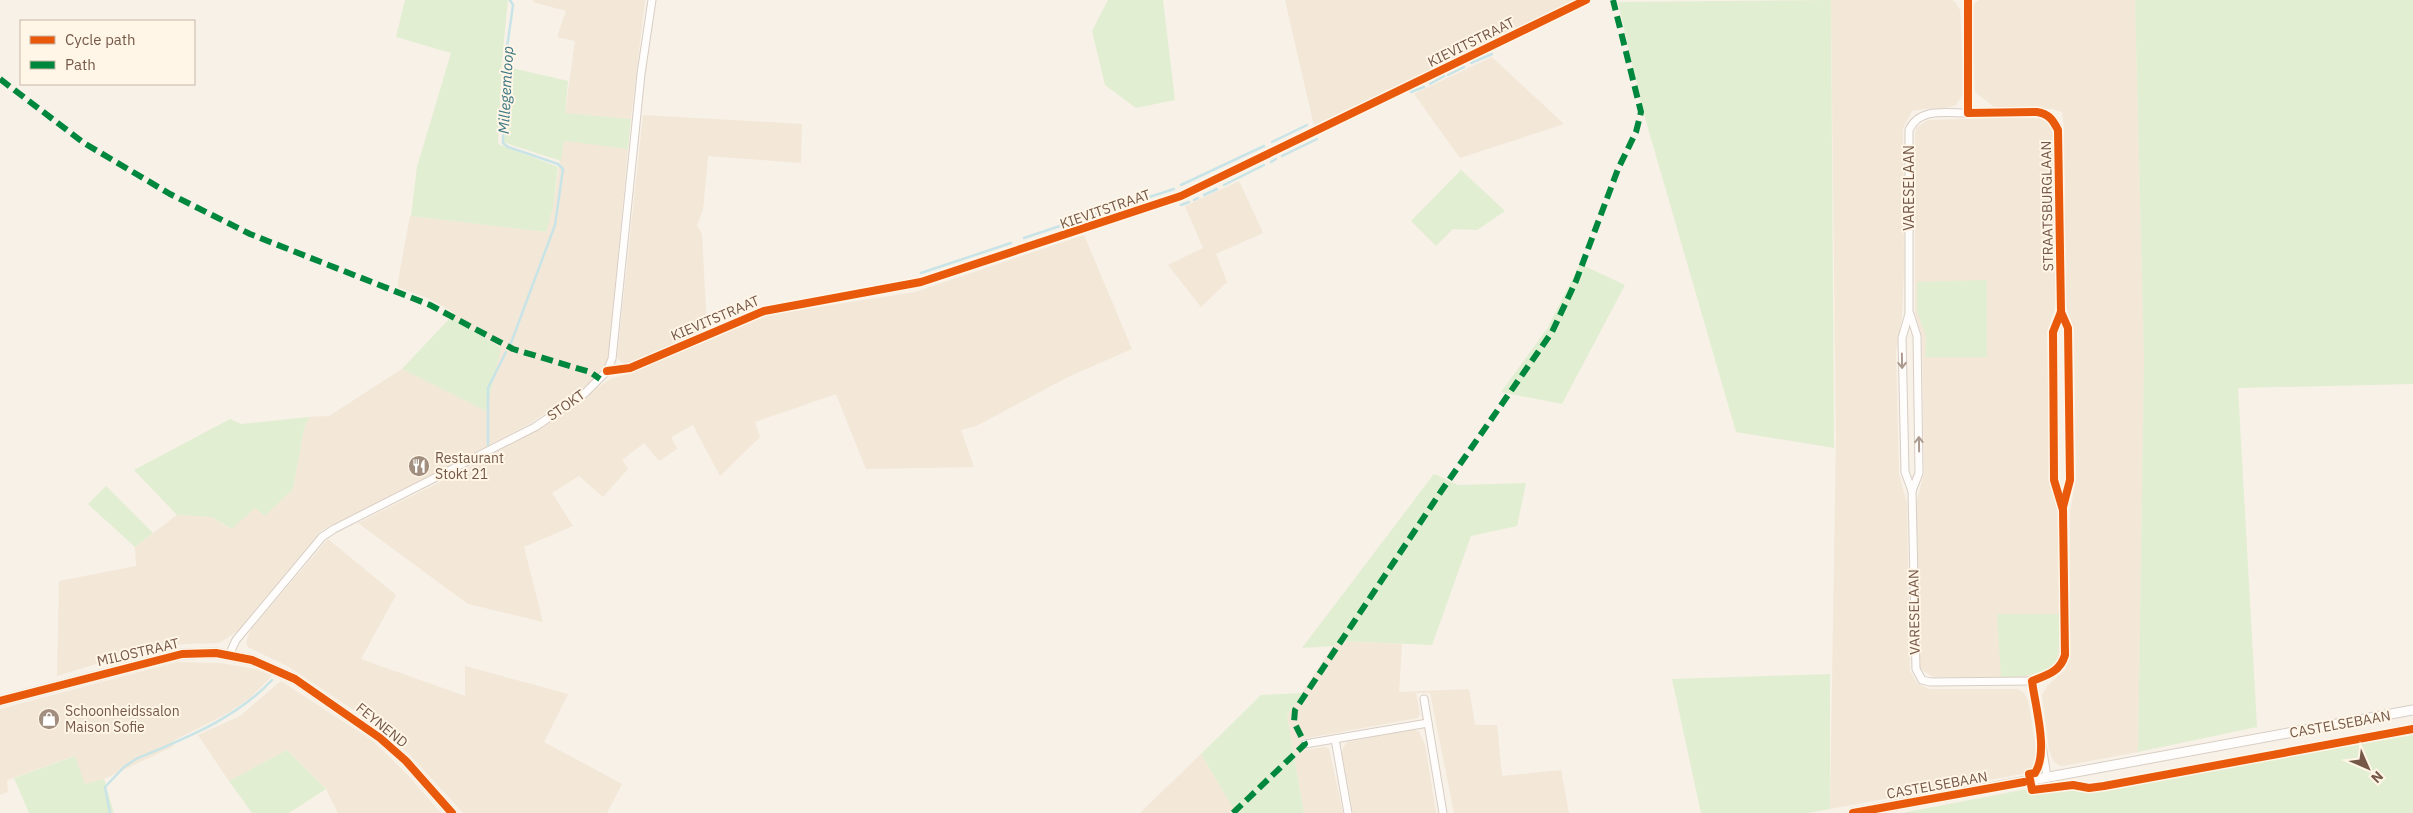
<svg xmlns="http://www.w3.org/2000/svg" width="2413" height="813" font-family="'IBM Plex Sans',sans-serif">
<rect width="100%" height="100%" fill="#f7f1e7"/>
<g fill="#f3e7d7">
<polygon points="533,0 645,0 631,119 565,113 575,41 557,37 566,11 533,2"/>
<polygon points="1285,0 1575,0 1314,126"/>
<polygon points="1831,0 1952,0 1956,3 1960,10 1964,92 1956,105 1946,108 1924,109 1912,111 1903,128 1904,270 1902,317 1896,351 1899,474 1907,503 1910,671 1917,683 1929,689 2018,689 2024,693 2028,700 2037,752 2034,768 2028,773 1830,809 1836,438"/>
<polygon points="1979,0 2135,0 2144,359 2138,752 2063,766 2058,765 2053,760 2049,750 2042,695 2047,686 2065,670 2070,658 2070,512 2076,478 2074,332 2066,305 2064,128 2062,112 2053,109 1994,107 1975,92 1971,18 1974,4"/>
<polygon points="1492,57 1564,124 1460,158 1414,94"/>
<polygon points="643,115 802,124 801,163 708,156 703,210 697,225 702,234 707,329 632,364 624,364 617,358"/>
<polygon points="1993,118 2041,118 2052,127 2054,134 2056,305 2047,332 2050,480 2058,512 2060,658 2050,671 2037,677 1933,677 1920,669 1916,503 1924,474 1922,337 1915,313 1915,134 1916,128 1928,120"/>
<polygon points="563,140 628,149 609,352 606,364 594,380 531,423 454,465 331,525 320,532 238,631 219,643 183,644 155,649 109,660 57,676 59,581 136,566 135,547 177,515 211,517 231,529 255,507 265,516 293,489 304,429 309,417 329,416 402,369 486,411 501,347 451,317 453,312 430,299 397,287 410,216 546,232 553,208"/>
<polygon points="1239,181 1263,233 1216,254 1227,282 1201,307 1168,265 1203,248 1185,206"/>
<polygon points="1084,235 1132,349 1070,376 976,426 961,430 974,467 866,469 836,394 755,422 760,437 720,476 693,425 671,437 677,449 659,461 644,443 622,460 628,469 603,497 579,476 552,493 573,526 524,547 543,622 468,604 358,523 458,473 535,431 610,379 631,373 761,316 915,292"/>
<polygon points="328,539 396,595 361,659 465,696 465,666 568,694 544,742 622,784 607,813 463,813 409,754 370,721 289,667 248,647 246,642 251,629"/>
<polygon points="1340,641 1402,644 1399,692 1469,689 1475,725 1497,725 1502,776 1561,770 1569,813 1454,813 1430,693 1416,693 1420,714 1418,718 1302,739 1305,750 1325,747 1329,749 1343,813 1304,813 1287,715 1333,646"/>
<polygon points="177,662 221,663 256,669 272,676 250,698 228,713 173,741 174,746 104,779 85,784 74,756 7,780 8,792 0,795 0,709"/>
<polygon points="281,681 373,741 406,773 441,813 338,813 326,789 287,750 229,781 198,735 240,716"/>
<polygon points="1413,729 1419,732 1425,744 1436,813 1353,813 1342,754 1343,748 1347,742"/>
<polygon points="1201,754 1233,808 1229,813 1140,813"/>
</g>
<g fill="#e2eed1">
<polygon points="405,0 508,0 502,61 498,144 558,167 553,208 546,232 411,216 417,167 451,53 396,37"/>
<polygon points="1108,0 1163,0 1175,100 1136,108 1105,85 1092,31"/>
<polygon points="1831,0 1834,448 1736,432 1643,111 1618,2"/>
<polygon points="2135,0 2413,0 2413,384 2238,388 2257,727 2138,752 2144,359"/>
<polygon points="508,67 568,81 565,113 631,119 628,149 564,141 561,161 503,142"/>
<polygon points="1461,170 1505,211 1477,230 1453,229 1436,246 1411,221"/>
<polygon points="1580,264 1625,285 1562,404 1501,392 1547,329"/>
<polygon points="1987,280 1987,357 1925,357 1926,336 1917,312 1917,282"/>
<polygon points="451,317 501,348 486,411 402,369"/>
<polygon points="309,417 304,429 293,489 265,516 255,508 232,529 211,517 177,515 134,470 230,419 241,424"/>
<polygon points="1434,474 1458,485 1526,483 1517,526 1471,536 1432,645 1340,641 1333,646 1302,648"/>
<polygon points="106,486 153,533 135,547 88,504"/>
<path d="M 1997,614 L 2060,614 C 2059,674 2061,672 2001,678 Z"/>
<polygon points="1830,674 1830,809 1808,813 1701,813 1672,679"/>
<polygon points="1303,693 1287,715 1304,813 1236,813 1201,754 1261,695"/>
<polygon points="2413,735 2413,813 1902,813 2027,789 2033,794 2072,789 2095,791"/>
<polygon points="287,750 326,789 289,813 252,813 229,781"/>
<polygon points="75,756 85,784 104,779 114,813 29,813 14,778"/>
</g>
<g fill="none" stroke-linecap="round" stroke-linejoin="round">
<g stroke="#c9e4e7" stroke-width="2.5">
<polyline points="510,0 513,5 505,62 503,143 508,147 558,164 563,169 555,225 511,343"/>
<polyline points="1471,63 1492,54"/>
<polyline points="1448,75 1464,67"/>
<polyline points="1430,84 1444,76"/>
<polyline points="1411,92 1424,87"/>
<polyline points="1272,142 1307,125"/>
<polyline points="1282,156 1317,139"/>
<polyline points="1271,162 1276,159"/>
<polyline points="1181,185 1264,146"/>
<polyline points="1224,185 1264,165"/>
<polyline points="1204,195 1217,189"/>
<polyline points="1194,200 1198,198"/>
<polyline points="1131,203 1174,189"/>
<polyline points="1181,205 1189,202"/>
<polyline points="1024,238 1120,206"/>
<polyline points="921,273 1011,243"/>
<polyline points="488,445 488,388 506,352"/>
<path d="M 110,813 L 105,787 L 124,767 L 136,759 C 183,739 236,719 272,680"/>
</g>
<g stroke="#d8cec5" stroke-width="9">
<g id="minor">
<path d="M 1968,0 L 1968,113 L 2037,112 C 2049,114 2053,120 2058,130 L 2061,312 L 2053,332 L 2054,480 L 2063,510 L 2065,655 C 2060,672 2047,675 2032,681 L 2047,777"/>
<path d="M 1968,113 C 1947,113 1919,107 1909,130 L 1909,314 L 1902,338 L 1905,472 L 1912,491 L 1916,669 L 1922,680 L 1930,682 L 2032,681"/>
<polyline points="2061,312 2068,328 2070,480 2063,509"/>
<polyline points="1910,314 1917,336 1919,473 1912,491"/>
<polyline points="607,371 630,368 764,311 921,282 1181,196 1586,0"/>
<polyline points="229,655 236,640 322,537 334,529 535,427 585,393 607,371 612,359 641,74 652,0"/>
<polyline points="1424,699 1443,813"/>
<polyline points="1335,739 1348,813"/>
<polyline points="1305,744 1428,723"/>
</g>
</g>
<g stroke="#d8cec5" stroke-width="11">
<g id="tertiary">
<polyline points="0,701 182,654 216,653 252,660 295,679 380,738 406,761 452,813"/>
<polyline points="1853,813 2413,710"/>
</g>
</g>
<use href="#minor" stroke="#fefdfb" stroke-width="7"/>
<use href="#tertiary" stroke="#fefdfb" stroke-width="9"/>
<g stroke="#00873e" stroke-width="6" stroke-dasharray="12 6" stroke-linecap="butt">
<polyline points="0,79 84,143 170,194 250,234 430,305 513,349 590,372 600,379"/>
<polyline points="1233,813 1305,744 1294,722 1295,710 1442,490 1552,332 1576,281 1618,169 1636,132 1641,112 1613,0"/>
</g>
<g stroke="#fff6e8" stroke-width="11">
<g id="cycleway">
<path d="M 1968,0 L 1968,113 L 2037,112 C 2049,114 2053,120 2058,130 L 2061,312 L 2053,332 L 2054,480 L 2063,510 L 2065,655 C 2060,672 2047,675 2032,681 C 2035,706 2049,752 2035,773 L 2029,774 L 2032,790 L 2073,785 L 2089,788 L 2104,786 L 2413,729"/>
<polyline points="2061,312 2068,328 2070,480 2063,507"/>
<polyline points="607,371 630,368 764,311 921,282 1181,196 1586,0"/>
<polyline points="0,701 182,654 216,653 252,660 295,679 380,738 406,761 452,813"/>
<polyline points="1853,813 2024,782"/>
</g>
</g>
<use href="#cycleway" stroke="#e8590c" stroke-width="8"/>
</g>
<defs><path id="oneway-shaft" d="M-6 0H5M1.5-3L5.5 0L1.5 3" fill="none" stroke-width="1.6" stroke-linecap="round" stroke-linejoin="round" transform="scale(1.25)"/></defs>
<g stroke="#ac9a8f">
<use href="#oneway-shaft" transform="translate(1902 361) rotate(89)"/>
<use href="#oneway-shaft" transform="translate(1919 444) rotate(-91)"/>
</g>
<defs>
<g id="restaurant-disc" transform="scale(1.125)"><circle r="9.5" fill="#a28e7f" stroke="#fff6e8"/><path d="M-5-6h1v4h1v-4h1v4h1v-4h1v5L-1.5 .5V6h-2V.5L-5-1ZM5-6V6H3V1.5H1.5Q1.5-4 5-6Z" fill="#fff"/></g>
<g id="shop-disc" transform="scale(1.125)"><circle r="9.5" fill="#a28e7f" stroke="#fff6e8"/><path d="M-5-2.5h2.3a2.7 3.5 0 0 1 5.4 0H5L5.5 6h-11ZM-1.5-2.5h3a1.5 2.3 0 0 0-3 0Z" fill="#fff"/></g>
</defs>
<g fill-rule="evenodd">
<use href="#restaurant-disc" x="419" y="466"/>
<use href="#shop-disc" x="49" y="719"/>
</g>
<g text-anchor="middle" stroke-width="4" stroke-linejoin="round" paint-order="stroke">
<g font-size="14" fill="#755847" stroke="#fff6e8">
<text transform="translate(1471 42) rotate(-26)" y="5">KIEVITSTRAAT</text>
<text transform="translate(1909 188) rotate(-90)" y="5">VARESELAAN</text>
<text transform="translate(2047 206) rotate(-91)" y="5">STRAATSBURGLAAN</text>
<text transform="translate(1105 209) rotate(-19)" y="5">KIEVITSTRAAT</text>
<text transform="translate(715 318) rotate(-23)" y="5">KIEVITSTRAAT</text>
<text transform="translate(566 405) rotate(-35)" y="5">STOKT</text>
<text transform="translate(1914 612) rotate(-91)" y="5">VARESELAAN</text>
<text transform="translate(138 652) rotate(-13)" y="5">MILOSTRAAT</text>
<text transform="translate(2340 724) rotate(-10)" y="5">CASTELSEBAAN</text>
<text transform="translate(382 725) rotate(39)" y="5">FEYNEND</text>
<text transform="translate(1937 785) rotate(-10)" y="5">CASTELSEBAAN</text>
</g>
<g font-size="14" fill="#755847" stroke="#fff6e8" text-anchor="start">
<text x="435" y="463">Restaurant<tspan x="435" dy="16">Stokt 21</tspan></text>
<text x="65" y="716">Schoonheidssalon<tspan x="65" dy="16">Maison Sofie</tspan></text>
</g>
<g font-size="15" font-style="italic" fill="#3d7683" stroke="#fff6e8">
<text transform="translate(506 90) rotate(-87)" y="5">Millegemloop</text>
</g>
</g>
<rect x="20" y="20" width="175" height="65" fill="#fff6e8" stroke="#c8b7a8"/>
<rect x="30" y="36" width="25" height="8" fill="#e8590c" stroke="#c8b7a8"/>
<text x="65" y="45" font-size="15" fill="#755847">Cycle path</text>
<rect x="30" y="61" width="25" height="8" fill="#00873e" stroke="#c8b7a8"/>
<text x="65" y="70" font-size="15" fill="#755847">Path</text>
<g transform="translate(2368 768) rotate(135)" stroke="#fff6e8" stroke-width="4" paint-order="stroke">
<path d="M0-4L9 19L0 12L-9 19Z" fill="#755847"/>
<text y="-8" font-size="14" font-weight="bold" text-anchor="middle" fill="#755847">N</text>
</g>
</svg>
